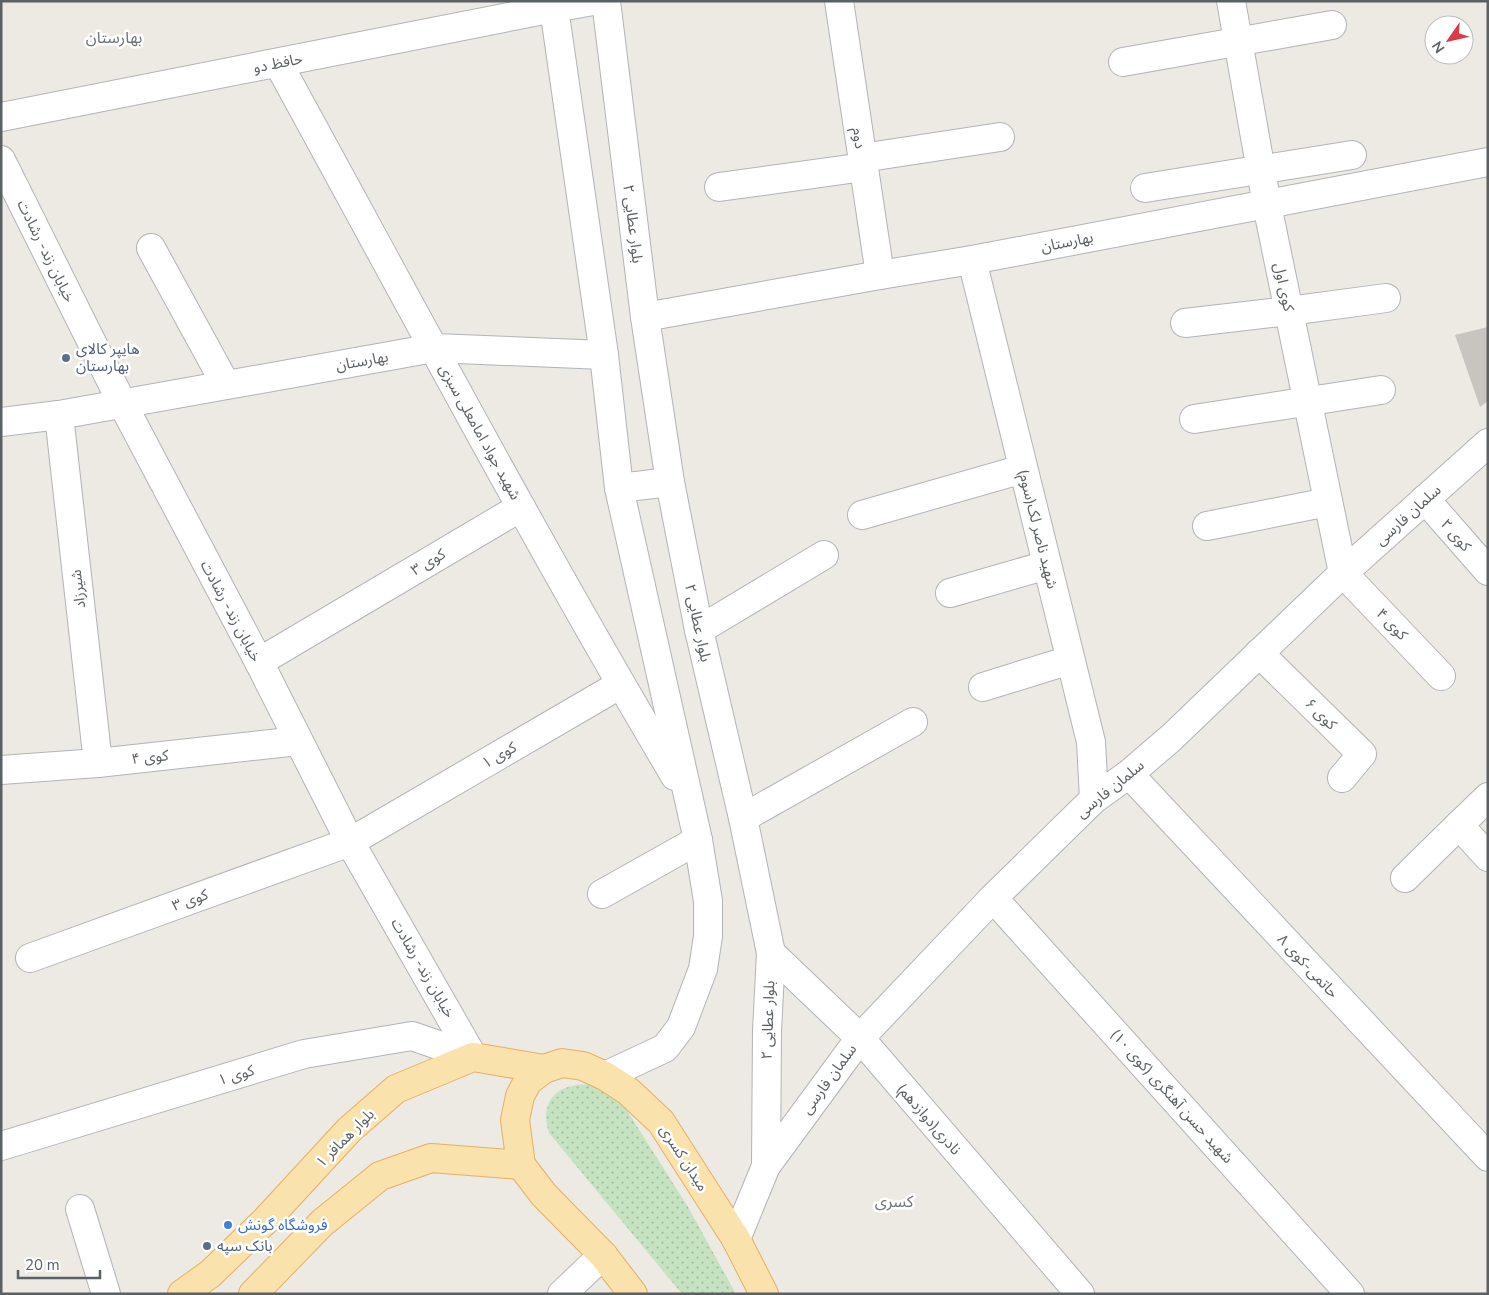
<svg xmlns="http://www.w3.org/2000/svg" width="1489" height="1295" font-family="'Nunito Sans','Noto Sans Arabic',sans-serif">
<defs>
<pattern id="grass-dots" width="8" height="8" patternUnits="userSpaceOnUse" patternTransform="scale(1.25)"><rect width="8" height="8" fill="#c6e3c1"/><path d="M2 2h.1M6 6h.1" fill="none" stroke="#a4bba0" stroke-width="1.8" stroke-linecap="round"/></pattern>
</defs>
<rect width="100%" height="100%" fill="#ede9e3"/>
<path fill="url(#grass-dots)" d="M 588,1084 C 601,1089 617,1097 626,1109 L 688,1207 L 736,1294 L 682,1294 L 549,1133 C 542,1112 548,1091 572,1086 C 577,1084 583,1085 588,1084 Z"/>
<polygon fill="#c8c4c0" points="1488,327 1488,401 1480,407 1455,335"/>
<g fill="none" stroke-linecap="round" stroke-linejoin="round">
<g stroke="#b1b4b7" stroke-width="30">
<g id="minor">
<polyline points="553,1 604,355 619,488 698,840 708,901 708,936 703,969 681,1027 665,1048 605,1076"/>
<polyline points="606,1 645,317 670,482 699,630 743,818 771,953 767,1031 766,1166 736,1239"/>
<polyline points="839,1 880,275"/>
<polyline points="1231,1 1267,205 1343,573 1441,676"/>
<polyline points="1123,62 1332,25"/>
<path d="M 278,63 C 409,302 536,542 675,776"/>
<polyline points="1,117 554,8 593,1"/>
<polyline points="862,158 1000,137"/>
<polyline points="1,160 122,403 259,662 350,842 473,1057"/>
<polyline points="719,187 864,167"/>
<polyline points="1145,188 1352,155"/>
<polyline points="151,248 226,385"/>
<polyline points="972,260 1091,742 1094,799"/>
<polyline points="645,317 880,275 972,260 1488,162"/>
<polyline points="1185,323 1289,311 1386,298"/>
<polyline points="59,415 98,763"/>
<polyline points="1194,419 1381,390"/>
<polyline points="1,422 59,415 434,348 604,355"/>
<polyline points="619,488 670,482"/>
<polyline points="1425,499 1488,571"/>
<polyline points="862,515 1023,469"/>
<polyline points="1207,526 1328,502"/>
<polyline points="950,593 1047,565"/>
<polyline points="699,630 824,555"/>
<polyline points="1259,653 1362,754 1342,778"/>
<polyline points="259,662 521,507"/>
<polyline points="983,687 1070,660"/>
<polyline points="1,770 98,763 298,741"/>
<polyline points="1129,774 1488,1157"/>
<polyline points="1488,797 1459,825 1488,857"/>
<polyline points="743,818 913,722"/>
<polyline points="1405,878 1459,825"/>
<polyline points="602,894 698,840"/>
<polyline points="993,898 1350,1294"/>
<polyline points="771,953 860,1038 1080,1294"/>
<polyline points="30,958 350,842 621,684"/>
<polyline points="1,1146 304,1054 412,1036 473,1057"/>
<polyline points="766,1166 860,1038 993,898 1094,799 1129,774 1171,738 1343,573 1488,443"/>
<polyline points="80,1209 106,1294"/>
<polyline points="562,1294 603,1255"/>
</g>
</g>
<g stroke="#e7af62" stroke-width="30">
<g id="major">
<polyline points="182,1294 210,1274 266,1220 349,1130 396,1089 473,1057 544,1069"/>
<polyline points="253,1294 322,1223 380,1176 431,1158 521,1165"/>
<polyline points="633,1294 603,1255 544,1195 521,1165 515,1120 520,1096 528,1081 544,1069 562,1063 583,1066 605,1076 628,1091 661,1122 736,1239 764,1294"/>
</g>
</g>
<use href="#minor" stroke="#fff" stroke-width="28"/>
<use href="#major" stroke="#f9e2ac" stroke-width="28"/>
</g>
<g fill="#5c6f8a" stroke="#fff" stroke-width="2">
<circle cx="66" cy="358" r="5"/>
<circle cx="207" cy="1246" r="5"/>
</g>
<circle fill="#3f7fe0" stroke="#fff" stroke-width="2" cx="228" cy="1225" r="5"/>
<g text-anchor="middle" stroke-width="5" stroke-linejoin="round" paint-order="stroke">
<g font-size="15" fill="#5b6063" stroke="#fff">
<text transform="translate(278 63) rotate(-11)" y="5">حافظ دو</text>
<text transform="translate(859 138) rotate(81)" y="5">دوم</text>
<text transform="translate(633 224) rotate(83)" y="5">بلوار عطایی ۲</text>
<text transform="translate(1067 242) rotate(-11)" y="5">بهارستان</text>
<text transform="translate(46 251) rotate(64)" y="5">خیابان زند- رشادت</text>
<text transform="translate(1284 287) rotate(78)" y="5">کوی اول</text>
<text transform="translate(362 361) rotate(-10)" y="5">بهارستان</text>
<text transform="translate(480 432) rotate(61)" y="5">شهید جواد امامعلی سبزی</text>
<text transform="translate(1408 515) rotate(-42)" y="5">سلمان فارسی</text>
<text transform="translate(1038 529) rotate(76)" y="5">شهید ناصر لک(سوم)</text>
<text transform="translate(1456 535) rotate(49)" y="5">کوی ۲</text>
<text transform="translate(428 562) rotate(-31)" y="5">کوی ۳</text>
<text transform="translate(78 589) rotate(-97)" y="5">شیرزاد</text>
<text transform="translate(231 611) rotate(62)" y="5">خیابان زند- رشادت</text>
<text transform="translate(698 623) rotate(78)" y="5">بلوار عطایی ۲</text>
<text transform="translate(1392 624) rotate(46)" y="5">کوی ۴</text>
<text transform="translate(1321 714) rotate(45)" y="5">کوی ۶</text>
<text transform="translate(499 755) rotate(-30)" y="5">کوی ۱</text>
<text transform="translate(150 757) rotate(-6)" y="5">کوی ۴</text>
<text transform="translate(1110 789) rotate(-39)" y="5">سلمان فارسی</text>
<text transform="translate(190 900) rotate(-20)" y="5">کوی ۳</text>
<text transform="translate(1308 966) rotate(47)" y="5">حاتمی-کوی ۸</text>
<text transform="translate(423 968) rotate(60)" y="5">خیابان زند- رشادت</text>
<text transform="translate(768 1020) rotate(-88)" y="5">بلوار عطایی ۲</text>
<text transform="translate(236 1075) rotate(-17)" y="5">کوی ۱</text>
<text transform="translate(829 1079) rotate(-54)" y="5">سلمان فارسی</text>
<text transform="translate(1172 1096) rotate(48)" y="5">شهید حسن آهنگری (کوی ۱۰)</text>
<text transform="translate(929 1119) rotate(49)" y="5">نادری(دوازدهم)</text>
<text transform="translate(345 1138) rotate(-45)" y="5">بلوار همافر ۱</text>
<text transform="translate(684 1158) rotate(57)" y="5">میدان کسری</text>
</g>
<g font-size="15" fill="#4e5e75" stroke="#fff" text-anchor="start">
<text x="76" y="354">هایپر کالای<tspan x="76" dy="17">بهارستان</tspan></text>
<text x="217" y="1251">بانک سپه</text>
</g>
<g font-size="15" fill="#366cbe" stroke="#fff" text-anchor="start">
<text x="238" y="1230">فروشگاه گونش</text>
</g>
<g font-size="16" fill="#6c7275" stroke="#fff">
<text x="114" y="43">بهارستان</text>
<text x="894" y="1207">کسری</text>
</g>
</g>
<rect width="1489" height="1295" fill="none" stroke="#5b6063" stroke-width="5"/>
<g transform="translate(1449 40) rotate(236)"><circle r="24" fill="#ffffff" stroke="#bdbfc1"/>
<path d="M0-4L9 19L0 12L-9 19Z" fill="#dc3a44"/>
<text y="-8" font-size="14" font-weight="bold" text-anchor="middle" fill="#5b6063">N</text>
</g>
<path d="M18 1270v8h82v-8" fill="none" stroke="#5b6063" stroke-width="2.5"/>
<text x="25" y="1270" font-size="15" fill="#5b6063" stroke="#ffffff" stroke-width="4" paint-order="stroke">20 m</text>
</svg>
